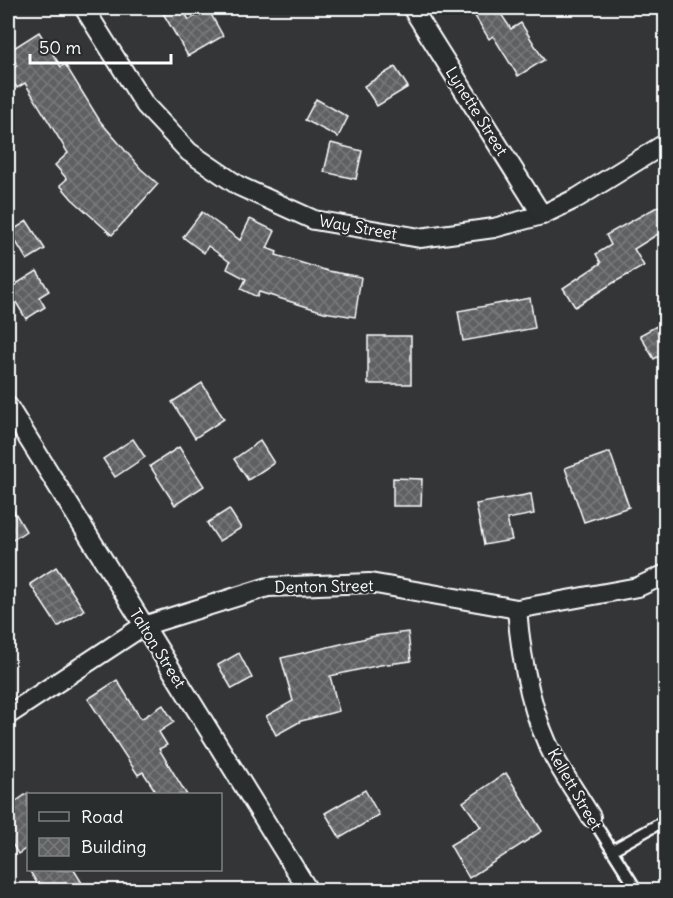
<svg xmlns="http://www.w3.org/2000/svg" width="673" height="898" font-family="Delius,sans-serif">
<defs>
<pattern id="building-cross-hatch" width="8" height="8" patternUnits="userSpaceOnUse" patternTransform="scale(1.5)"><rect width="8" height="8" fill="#5f6162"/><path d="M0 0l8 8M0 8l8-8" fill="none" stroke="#77797a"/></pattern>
</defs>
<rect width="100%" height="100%" fill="#333536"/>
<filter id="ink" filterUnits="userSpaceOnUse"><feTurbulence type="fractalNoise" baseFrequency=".0167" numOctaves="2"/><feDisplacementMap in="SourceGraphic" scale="12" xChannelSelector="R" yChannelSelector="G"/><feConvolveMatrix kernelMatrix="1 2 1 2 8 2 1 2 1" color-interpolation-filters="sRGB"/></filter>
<g filter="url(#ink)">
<g fill="url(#building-cross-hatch)" stroke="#fff" stroke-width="1.5">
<polygon points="160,8 182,8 189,20 208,9 223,36 188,56"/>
<polygon points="470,8 497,8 511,29 521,23 544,60 518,76 493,36 489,39"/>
<polygon points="39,32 61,67 65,64 100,121 141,169 158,184 112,235 72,199 60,185 67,179 55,165 68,153 25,83 17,88 8,73 17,65 9,51"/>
<polygon points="395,67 408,87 377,106 364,86"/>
<polygon points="316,99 348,117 338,137 305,120"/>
<polygon points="331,143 362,151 356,179 324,172"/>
<polygon points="666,202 666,229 634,249 644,266 613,283 575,307 563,288 601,263 596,254 611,245 606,235"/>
<polygon points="202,212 240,240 250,219 275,231 267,248 277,252 276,255 328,271 361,277 355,317 324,312 259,292 257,297 241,289 246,279 227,269 230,262 208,246 204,253 183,237"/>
<polygon points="27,221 45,249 27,260 10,232"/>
<polygon points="37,271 49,291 39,297 45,307 26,319 8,289"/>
<polygon points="530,298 535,328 463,341 458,311"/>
<polygon points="666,321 666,352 654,359 640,335"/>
<rect x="368" y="336" width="43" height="48"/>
<polygon points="202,383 224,419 195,438 172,402"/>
<polygon points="133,439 145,457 115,477 103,459"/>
<polygon points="260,441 274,463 248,480 234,459"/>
<polygon points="179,447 204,486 175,505 150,466"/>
<polygon points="610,452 629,507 584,522 565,468"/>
<polygon points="393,478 422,479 421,506 393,506"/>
<polygon points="531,494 534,514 507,519 512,540 484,545 476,504"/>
<polygon points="8,501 26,531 8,543"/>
<polygon points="229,509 241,528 219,541 207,523"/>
<polygon points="56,567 84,610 58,627 30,584"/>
<polygon points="408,632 411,661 380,665 330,676 339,711 301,721 276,735 266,716 293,701 281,658 375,636"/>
<polygon points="239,653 252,678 232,689 218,665"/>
<polygon points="117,680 141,719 163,705 174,722 159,732 167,745 159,749 187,795 158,795 143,772 138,775 88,699"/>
<polygon points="506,773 542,831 469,878 450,845 481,827 463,802"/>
<polygon points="365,790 379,815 340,838 325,813"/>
<polygon points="28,793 28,847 18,854 8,837 8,807"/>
<polygon points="29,870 74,870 87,891 42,891"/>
</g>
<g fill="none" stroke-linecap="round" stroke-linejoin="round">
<g stroke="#fff" stroke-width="14">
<g id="service">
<polyline points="591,817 637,890"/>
<polyline points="612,850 666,820"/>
</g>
</g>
<g stroke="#fff" stroke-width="22">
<g id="minor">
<polyline points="84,8 145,105 189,152 239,186 314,220 420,238 494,228 542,215 577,198 666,143"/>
<polyline points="412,8 542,215"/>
<polyline points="8,406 308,890"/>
<path d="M 517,609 C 521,659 530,712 554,757 C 565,777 579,797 591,817"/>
<polyline points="8,715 143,626 268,587 370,583 517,609 638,587 666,574"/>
</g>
</g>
<use href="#service" stroke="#2a2d2e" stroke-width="9"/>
<use href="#minor" stroke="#2a2d2e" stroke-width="18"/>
</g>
</g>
<g text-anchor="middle" stroke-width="4.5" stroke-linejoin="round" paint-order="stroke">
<g font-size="16" fill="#fff" stroke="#2a2d2e">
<text transform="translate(477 111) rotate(58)" y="6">Lynette Street</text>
<text transform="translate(358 227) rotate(10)" y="6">Way Street</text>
<text transform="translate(324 586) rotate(-1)" y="6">Denton Street</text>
<text transform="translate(158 648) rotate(58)" y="6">Talton Street</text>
<text transform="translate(575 789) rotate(60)" y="6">Kellett Street</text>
</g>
</g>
<rect width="673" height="898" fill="none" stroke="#2a2d2e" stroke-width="30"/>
<rect x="15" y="15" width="643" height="868" fill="none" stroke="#fff" stroke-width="2" filter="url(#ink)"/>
<rect x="27" y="793" width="195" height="78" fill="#2a2d2e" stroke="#7f8182" stroke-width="1.5"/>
<rect x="39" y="812" width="30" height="9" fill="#2a2d2e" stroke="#7f8182" stroke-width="1.5"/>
<text x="81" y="823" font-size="18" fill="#ffffff">Road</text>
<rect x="39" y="838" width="30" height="18" fill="url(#building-cross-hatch)" stroke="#7f8182" stroke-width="1.5"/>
<text x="81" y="853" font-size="18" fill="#ffffff">Building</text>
<path d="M30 54v9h141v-9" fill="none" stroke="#ffffff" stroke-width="3"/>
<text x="39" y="54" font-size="18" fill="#ffffff" stroke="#2a2d2e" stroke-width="4.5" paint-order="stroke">50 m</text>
</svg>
